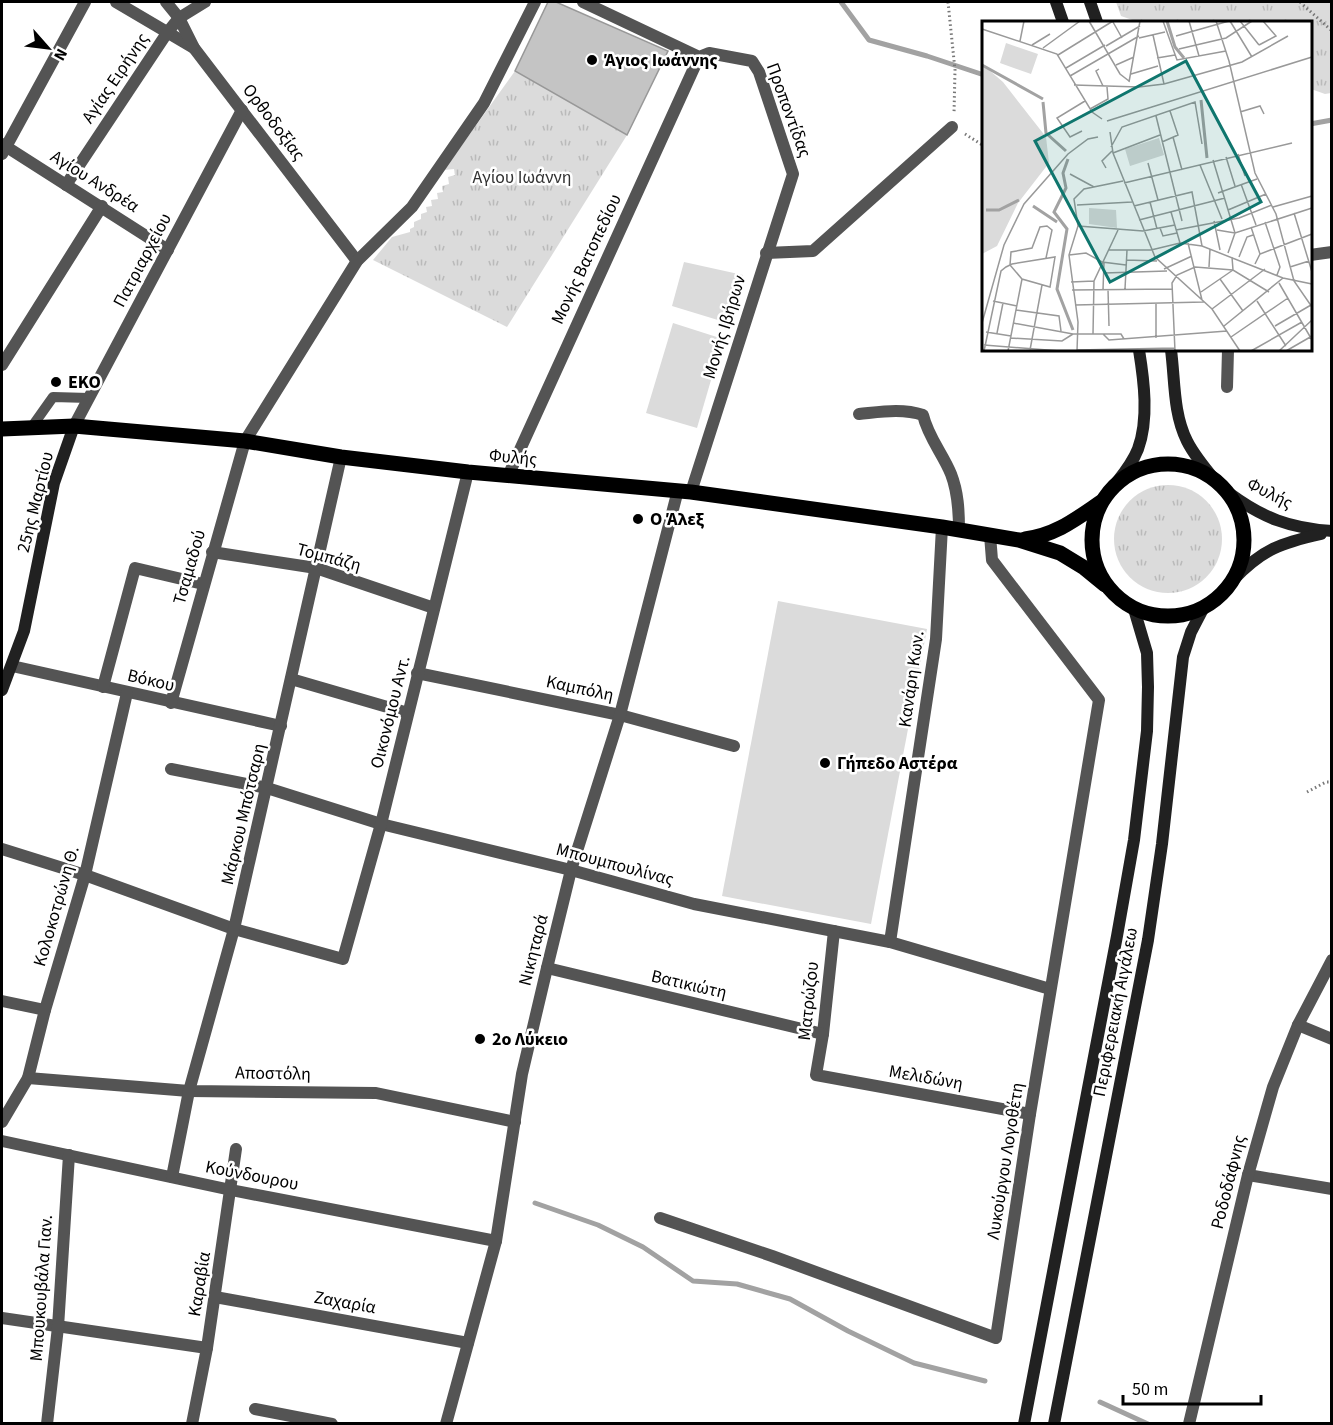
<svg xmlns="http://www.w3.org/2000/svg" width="1333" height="1425" font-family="'Source Sans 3',sans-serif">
<defs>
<pattern id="grass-tufts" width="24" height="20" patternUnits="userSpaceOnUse" patternTransform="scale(1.5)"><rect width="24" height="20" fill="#dbdbdb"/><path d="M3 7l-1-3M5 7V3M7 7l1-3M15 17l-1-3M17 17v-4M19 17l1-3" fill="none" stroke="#bababa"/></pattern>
</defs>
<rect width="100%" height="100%" fill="#fff"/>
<g fill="url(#grass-tufts)">
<polygon points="1116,2 1331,2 1331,93 1325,94 1311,89 1310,22 1138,22 1121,16"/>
<polygon points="515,71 627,135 507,327 373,260 392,237 410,232 410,229 414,227 414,222 421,219 421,214 427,212 426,207 432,206 431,200 438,199 437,193 443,192 442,186 449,184 448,177 455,175 454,169 444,170"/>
<circle cx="1168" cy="539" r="54"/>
</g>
<g fill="#dbdbdb">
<polygon points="684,262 743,275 731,324 672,306"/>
<polygon points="673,323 723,339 697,428 646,413"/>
<polygon points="778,601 927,629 871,924 722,896"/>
</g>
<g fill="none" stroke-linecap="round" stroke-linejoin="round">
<g stroke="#a2a2a2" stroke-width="5">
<polyline points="841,2 869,40 927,56 984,75"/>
<polyline points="1310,124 1332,120"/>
<polyline points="535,1203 598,1225 643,1247 693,1281 737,1284 790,1299 848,1331 914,1363 985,1381"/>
<polyline points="1100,1402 1148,1424"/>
</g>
</g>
<polygon fill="#c4c4c4" stroke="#989898" stroke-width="1.5" points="548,2 556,2 668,51 627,135 515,71"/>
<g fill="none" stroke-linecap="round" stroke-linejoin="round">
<g stroke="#767676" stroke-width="3" stroke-dasharray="1.5 3" stroke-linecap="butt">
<polyline points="948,2 955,70 954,114"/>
<polyline points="1300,2 1332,31"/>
<polyline points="965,134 984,146"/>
<polyline points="1307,792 1326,782 1332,782"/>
</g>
<polyline stroke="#545454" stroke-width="10" points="31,428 53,397 89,398"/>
<g stroke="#545454" stroke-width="12">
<polyline points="116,2 194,48"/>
<polyline points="166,2 179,18 194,48 357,261"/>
<polyline points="583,2 699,57 709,53 752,61 759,72 793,174 691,492"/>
<polyline points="2,144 168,250"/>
<polyline points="2,154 85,2"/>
<polyline points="66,185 167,33 179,18 205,2"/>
<polyline points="766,253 813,251 952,127"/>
<polyline points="1310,255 1332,252"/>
<polyline points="2,365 102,206"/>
<polyline points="1227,387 1228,350"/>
<path d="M 859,414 C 880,412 902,408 923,415 C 928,437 943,454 951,474 C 958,492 959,510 959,530"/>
<polyline points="74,426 242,110"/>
<polyline points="508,476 699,57"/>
<polyline points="212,552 316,568 434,608"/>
<polyline points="12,666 281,726"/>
<polyline points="417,673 620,715 734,746"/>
<polyline points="291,679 408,713"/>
<polyline points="103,687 135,568 203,584"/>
<polyline points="171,703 245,441 357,261 412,207 484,103 535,2"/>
<polyline points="171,769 267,788 381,824 571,870 694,904 890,942 1050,989"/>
<polyline points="2,849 85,875 234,929 343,959 381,824 468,472"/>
<polyline points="834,931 823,1034 816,1075 1030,1114"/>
<polyline points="890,942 936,639 942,527"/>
<polyline points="547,968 823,1034"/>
<polyline points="2,1001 45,1010"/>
<polyline points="1298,1025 1332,1039"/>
<polyline points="28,1078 189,1091 376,1093 515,1122"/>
<polyline points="2,1122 28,1078 45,1010 85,875 127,693"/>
<polyline points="2,1141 231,1190 496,1241"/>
<polyline points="1248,1175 1332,1189"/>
<polyline points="172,1177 189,1091 234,929 341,457"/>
<polyline points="660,1218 772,1256 996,1338 1030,1114 1099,700 992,560 990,535"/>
<polyline points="215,1297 468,1343"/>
<polyline points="2,1318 207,1348"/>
<polyline points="255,1409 332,1424"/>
<polyline points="47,1424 58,1327 69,1155"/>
<polyline points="192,1424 207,1348 236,1149"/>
<polyline points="446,1424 496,1241 522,1074 547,968 571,870 620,715 678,490"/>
<polyline points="1189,1424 1248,1175 1265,1115 1273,1087 1298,1025 1332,960"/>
</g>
<g stroke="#212121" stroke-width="12">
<polyline points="1056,2 1063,22"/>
<polyline points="1090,2 1097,22"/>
<path d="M 1171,350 C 1175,380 1173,413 1187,441 C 1194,455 1204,467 1214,479"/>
<path d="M 1117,482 C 1125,472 1133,462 1138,449 C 1149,419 1144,381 1139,350"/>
<path d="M 1229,493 C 1263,518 1289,528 1332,531"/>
<path d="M 1234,579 C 1263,549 1281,543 1321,534"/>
<polyline points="2,690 24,631 54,483 74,426"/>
<polyline points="1024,1424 1117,936 1134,840 1147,731 1148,687 1147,653 1134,609"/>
<polyline points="1054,1424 1148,940 1162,844 1183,657 1191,632 1204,607"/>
</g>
<g stroke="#000" stroke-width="15">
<polyline points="2,429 74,426 245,441 341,457 468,472 691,492 942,527 1019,540 1060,553 1083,567 1105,585"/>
<circle cx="1168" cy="540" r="76"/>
<path d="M 1025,539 C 1056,535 1076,519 1101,502"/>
</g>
</g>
<g fill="#000" stroke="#fff" stroke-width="2">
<circle cx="592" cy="60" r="6"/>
<circle cx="56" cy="382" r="6"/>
<circle cx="638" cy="519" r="6"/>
<circle cx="825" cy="763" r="6"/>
<circle cx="480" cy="1039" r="6"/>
</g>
<g text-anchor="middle" stroke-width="5" stroke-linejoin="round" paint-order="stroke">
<g font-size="18" font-weight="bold" fill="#000" stroke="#fff" text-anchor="start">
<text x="604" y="66">Άγιος Ιωάννης</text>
<text x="68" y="388">EKO</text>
<text x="650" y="525">Ο Άλεξ</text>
<text x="837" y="769">Γήπεδο Αστέρα</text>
<text x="492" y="1045">2ο Λύκειο</text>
</g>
<g font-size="18" fill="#000" stroke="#fff">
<text transform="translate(115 78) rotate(-56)" y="6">Αγίας Ειρήνης</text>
<text transform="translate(789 110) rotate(70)" y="6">Προποντίδας</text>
<text transform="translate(274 122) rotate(53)" y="6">Ορθοδοξίας</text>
<text transform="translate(95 181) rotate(32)" y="6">Αγίου Ανδρέα</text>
<text transform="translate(586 259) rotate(-65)" y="6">Μονής Βατοπεδίου</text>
<text transform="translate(142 260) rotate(-62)" y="6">Πατριαρχείου</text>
<text transform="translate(724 327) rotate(-73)" y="6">Μονής Ιβήρων</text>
<text transform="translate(513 457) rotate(5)" y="6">Φυλής</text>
<text transform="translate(1270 493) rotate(27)" y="6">Φυλής</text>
<text transform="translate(35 502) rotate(-76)" y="6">25ης Μαρτίου</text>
<text transform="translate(329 557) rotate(15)" y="6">Τομπάζη</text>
<text transform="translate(189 567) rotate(-74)" y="6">Τσαμαδού</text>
<text transform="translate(911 679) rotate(-82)" y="6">Κανάρη Κων.</text>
<text transform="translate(151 680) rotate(13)" y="6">Βόκου</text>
<text transform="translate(580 688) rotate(12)" y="6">Καμπόλη</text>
<text transform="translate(390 712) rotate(-76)" y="6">Οικονόμου Αντ.</text>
<text transform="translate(243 814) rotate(-77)" y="6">Μάρκου Μπότσαρη</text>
<text transform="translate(615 864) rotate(15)" y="6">Μπουμπουλίνας</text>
<text transform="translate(56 906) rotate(-74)" y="6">Κολοκοτρώνη Θ.</text>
<text transform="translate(533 950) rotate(-76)" y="6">Νικηταρά</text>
<text transform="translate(689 984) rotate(13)" y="6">Βατικιώτη</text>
<text transform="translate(808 1001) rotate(-84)" y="6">Ματρώζου</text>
<text transform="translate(1115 1012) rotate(-79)" y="6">Περιφερειακή Αιγάλεω</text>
<text transform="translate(273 1073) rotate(1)" y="6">Αποστόλη</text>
<text transform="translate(926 1077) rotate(10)" y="6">Μελιδώνη</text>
<text transform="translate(1005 1161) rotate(-81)" y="6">Λυκούργου Λογοθέτη</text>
<text transform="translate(252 1175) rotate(11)" y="6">Κούνδουρου</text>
<text transform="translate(1228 1182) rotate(-76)" y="6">Ροδοδάφνης</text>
<text transform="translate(199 1284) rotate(-81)" y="6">Καραβία</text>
<text transform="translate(41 1288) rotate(-86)" y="6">Μπουκουβάλα Γιαν.</text>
<text transform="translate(345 1302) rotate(10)" y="6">Ζαχαρία</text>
</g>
<g font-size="18" fill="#323232" stroke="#fff">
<text x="522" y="183">Αγίου Ιωάννη</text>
</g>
</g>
<g transform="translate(982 21)">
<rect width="330" height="330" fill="#fff"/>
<path d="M 0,43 L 21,61 L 64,116 L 67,142 L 36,182 L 15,225 L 0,233 ZM 107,187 L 134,189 L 135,207 L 107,203 Z" fill="#dbdbdb"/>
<path d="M 24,22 L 56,33 L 49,53 L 18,42 ZM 177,117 L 182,134 L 148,145 L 143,128 Z" fill="#dbdbdb"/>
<path fill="none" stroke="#a2a2a2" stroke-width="3" d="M 185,0 L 193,26 L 202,37M 0,44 L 61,78M 219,79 L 225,137M 61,81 L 64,112 L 84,130M 86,138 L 81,152 L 84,167 L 72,191 L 85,208 L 75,268 L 91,309M 51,185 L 75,201M 4,189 L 17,189 L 37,179"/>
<path fill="none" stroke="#999" stroke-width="1.5" d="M 107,0 L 138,53 L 147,60M 181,0 L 195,39 L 244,30M 207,0 L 217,35M 234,0 L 247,40 L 273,152 L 294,193 L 312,260 L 330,286M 248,0 L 270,36M 258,0 L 277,24M 131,1 L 140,17M 0,8 L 75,33 L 110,91 L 120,98M 171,14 L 182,63M 194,15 L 247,0M 157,17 L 183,11M 38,20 L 42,0M 50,24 L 68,13M 277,24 L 294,15 L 281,0M 124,25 L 158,5M 61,27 L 98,0M 197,28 L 244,17 L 270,0M 76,34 L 131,0M 175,37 L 193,34M 134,44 L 152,36M 84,47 L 123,24M 117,48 L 114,50 L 121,65M 149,53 L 176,45M 88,55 L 157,15M 147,61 L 158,0M 92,64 L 157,66 L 182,63 L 260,41 L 306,15M 108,88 L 126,78 L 125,66M 258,91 L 278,85 L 282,93M 174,95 L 200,200M 125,100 L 330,36M 100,110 L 88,116 L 75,97 L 103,80M 128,111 L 131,132 L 173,236 L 230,288 L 258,330M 191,116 L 200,149M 180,121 L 196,114 L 188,90M 129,126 L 140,106 L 213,81 L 220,123M 131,132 L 178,114M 256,133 L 263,155M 244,136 L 253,165M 231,139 L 253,212 L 246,232M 166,142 L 176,179M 218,144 L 240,198M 124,147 L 120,140 L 130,130M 88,153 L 112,166M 142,162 L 310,122M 259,163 L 274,204M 236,172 L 275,158M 168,181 L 175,208M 95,184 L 150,181M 152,185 L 210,171 L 220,225M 291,186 L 330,175M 246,189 L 284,173M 189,191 L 198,222M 312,192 L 330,251M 157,199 L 243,177M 232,200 L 238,229M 283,201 L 298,246 L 295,254M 96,205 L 161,210 L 193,204M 269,206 L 278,233M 178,207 L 181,215 L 195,212M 194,209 L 257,197 L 290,184M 235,209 L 253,212 L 330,187M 206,222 L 220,279M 126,229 L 169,229M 169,229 L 198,222 L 220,225 L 301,257 L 330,263M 87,234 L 104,232 L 120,241 L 144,244M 257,236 L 265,216 L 271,214M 144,239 L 175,240M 273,243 L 278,233 L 330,213M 28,244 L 29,231 L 50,227 L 58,206 L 65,205 L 70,209 L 64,237M 227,246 L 228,228M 308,246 L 327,240M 182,248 L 210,235M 122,252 L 185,250M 238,258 L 261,290M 89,261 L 112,260M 297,262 L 330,319M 126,268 L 127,305M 143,268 L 145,229M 90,269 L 190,268M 121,269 L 122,241M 219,271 L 251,249 L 250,236M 11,280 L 35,285M 275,280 L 304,325M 174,283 L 174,317M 93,284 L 222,281M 230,288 L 283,248M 34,289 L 77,295 L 79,310M 0,302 L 22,224 L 42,183 L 86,133 L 106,118 L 116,116M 31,302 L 91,313 L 121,313 L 127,319 L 245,310M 242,305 L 301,257M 293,305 L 329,284M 4,311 L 29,315M 15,312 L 21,282M 111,313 L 112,260 L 136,209M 121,313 L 139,313 L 142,318M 249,316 L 306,277M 28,317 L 80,320 L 91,313M 2,324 L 78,330M 48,329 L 60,264M 95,329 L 193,327M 2,330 L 19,250 L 24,246 L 30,243 L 73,236 L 68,266 L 40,258 L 28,244M 26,330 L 40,258M 95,330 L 96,301 L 87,234 L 96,205 L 92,178 L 102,168 L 141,160M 193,330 L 190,262 L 195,254 L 213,246 L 251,249 L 287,271M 269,330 L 320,301M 297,330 L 330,299M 304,330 L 330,315"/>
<path fill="#0f766e" fill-opacity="0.15" stroke="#0f766e" stroke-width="3" d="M 204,40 L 279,181 L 128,261 L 53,120 Z"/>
<rect width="330" height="330" fill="none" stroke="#000" stroke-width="3"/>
</g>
<rect width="1333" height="1425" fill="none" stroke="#000000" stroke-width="6"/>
<g transform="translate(48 48) rotate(118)" stroke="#ffffff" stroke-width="4.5" paint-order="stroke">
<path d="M0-4.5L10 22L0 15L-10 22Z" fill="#000000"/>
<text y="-9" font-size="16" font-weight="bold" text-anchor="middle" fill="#000000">N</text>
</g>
<path d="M1123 1395v9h138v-9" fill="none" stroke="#000000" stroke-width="3"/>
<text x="1132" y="1395" font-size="18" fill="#000000" stroke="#ffffff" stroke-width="4.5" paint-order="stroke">50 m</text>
</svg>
